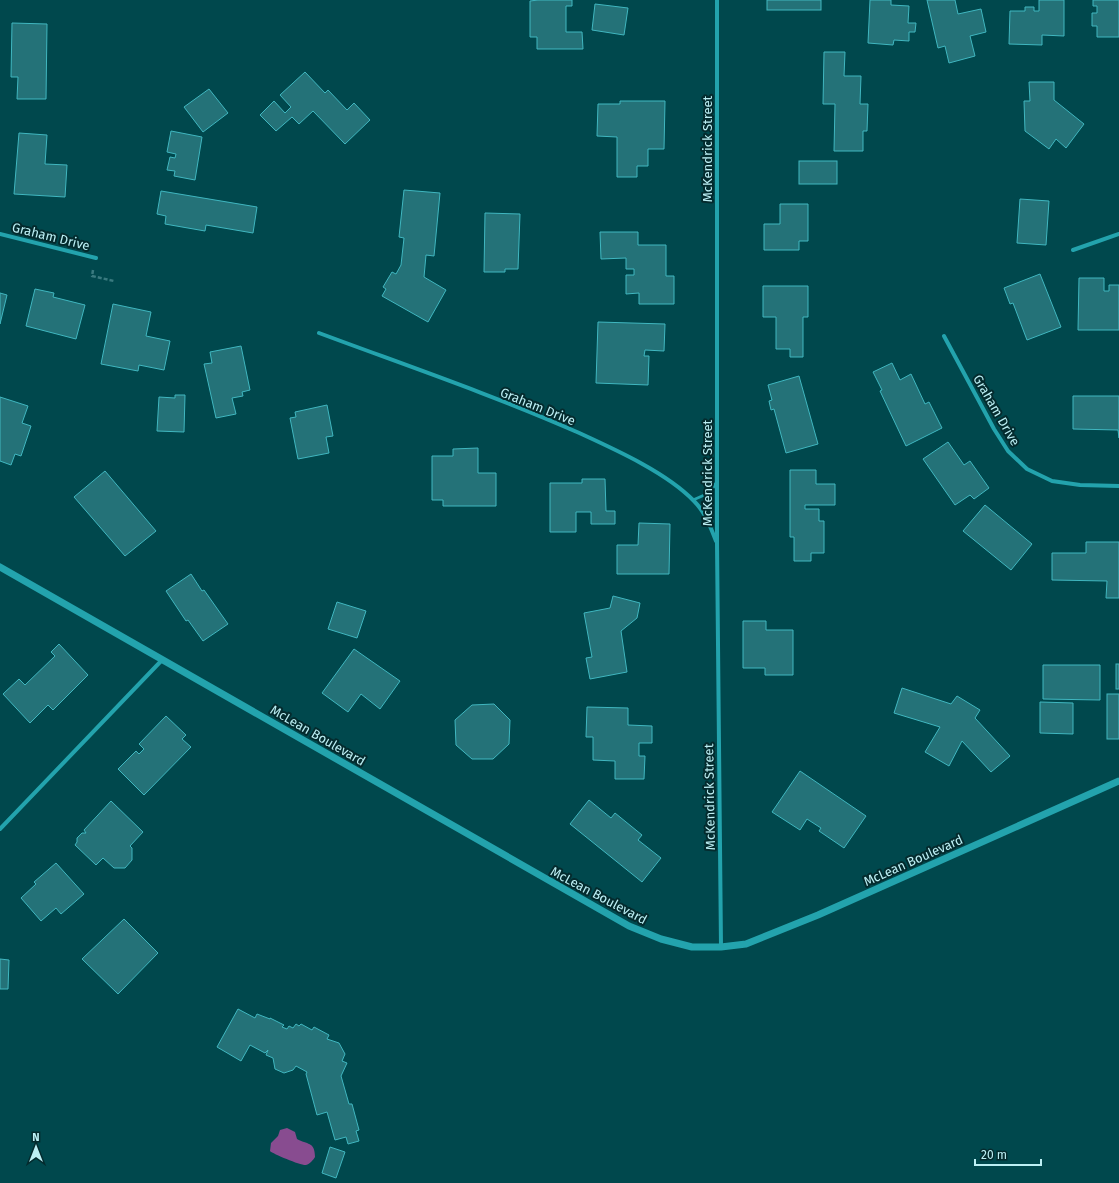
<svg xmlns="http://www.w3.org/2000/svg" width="1119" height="1183" font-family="'Fira Sans',sans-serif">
<rect width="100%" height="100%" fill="#00484d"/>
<path fill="#884c90" d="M 287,1128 L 295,1132 L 297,1139 C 307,1145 315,1141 315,1157 C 313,1160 310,1164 306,1165 C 302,1166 273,1154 270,1151 L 271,1143 L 278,1136 L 280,1130 Z"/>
<g fill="#247278" stroke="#40b7c0">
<polygon points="538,0 572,0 572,6 566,6 566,32 582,32 583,49 537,49 537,37 530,37 530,1"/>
<rect x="767" y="0" width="54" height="10"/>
<polygon points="870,0 891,0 891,5 909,6 908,23 916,23 915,32 909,32 909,41 894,40 893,45 868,43"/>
<polygon points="927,0 955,0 958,14 981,9 986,32 970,36 975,56 949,63 945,46 938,48"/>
<polygon points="1039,0 1064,0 1064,36 1042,35 1042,45 1009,44 1010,11 1025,11 1025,7 1034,7 1034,11 1039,11"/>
<polygon points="1093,0 1119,0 1119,37 1097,37 1097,26 1092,26 1092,13 1097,13 1097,6 1093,6"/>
<polygon points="595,4 628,8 624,35 592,30"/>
<polygon points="12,23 47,24 46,99 17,99 18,77 11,77"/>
<polygon points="824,52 845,52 844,76 861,76 860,104 868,104 867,131 863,131 863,151 834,151 835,104 823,104"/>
<polygon points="305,72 325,93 328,90 347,110 354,103 370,120 345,144 313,111 299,124 292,117 276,131 260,115 274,101 285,113 291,107 280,95"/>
<polygon points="1029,82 1054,82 1054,100 1084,124 1066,148 1056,139 1049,149 1025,131 1024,101 1030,101"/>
<polygon points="209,89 228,113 203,132 184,107"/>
<polygon points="620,101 665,101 664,149 648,149 648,166 637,166 637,177 617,177 617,137 597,136 598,104 620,104"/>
<polygon points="171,131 202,137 195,180 174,176 175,171 167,170 170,157 175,158 176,154 167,152"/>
<polygon points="19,133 47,135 45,164 67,165 65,197 14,194"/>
<rect x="799" y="161" width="38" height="23"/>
<polygon points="404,190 440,193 434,256 426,255 424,277 446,290 428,322 382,296 386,289 383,287 392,272 396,274 401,265 404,238 399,237"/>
<polygon points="161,191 257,207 253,233 206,225 205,231 165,224 166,216 157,214"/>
<polygon points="1020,199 1049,201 1046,245 1017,243"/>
<polygon points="780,204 808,204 808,241 799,241 799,250 764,250 764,224 780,224"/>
<polygon points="485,213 520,214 518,269 505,269 505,272 484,272"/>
<polygon points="600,232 638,232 638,245 666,245 666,276 674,276 674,304 639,304 639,293 626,294 626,275 634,275 634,269 626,269 626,258 601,259"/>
<polygon points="1040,274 1061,327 1027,340 1013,303 1010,304 1004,288"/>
<polygon points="1079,278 1104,278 1104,291 1109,291 1109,285 1119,285 1119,330 1078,330"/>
<polygon points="763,286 808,286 808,317 803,317 803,357 790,357 790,349 776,349 776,317 763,317"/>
<polygon points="35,289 54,293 53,297 85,305 76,339 26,326"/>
<polygon points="0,293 7,295 0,324"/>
<polygon points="113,304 151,312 146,336 170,341 164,370 139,365 138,371 101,364"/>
<polygon points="598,322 665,324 664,351 645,350 644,356 649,356 648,385 596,383"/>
<polygon points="241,346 250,390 242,392 243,396 232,398 236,414 216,418 204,364 212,363 210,352"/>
<polygon points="892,363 900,380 911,374 925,404 929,402 942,428 906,446 880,391 882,390 873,372"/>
<polygon points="799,376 818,444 786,453 774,409 771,410 769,401 772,400 768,385"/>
<polygon points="175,395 185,395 184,432 157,431 159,397 175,398"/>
<polygon points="1073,396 1119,396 1119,438 1118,430 1073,429"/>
<polygon points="0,397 28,406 22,423 31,426 21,456 15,454 11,465 0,461"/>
<polygon points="327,405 333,436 326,437 329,453 298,459 290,418 296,417 295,412"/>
<polygon points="948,442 964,465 970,461 989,488 974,499 970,495 955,505 923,459"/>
<polygon points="478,448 478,473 496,473 496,506 443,506 443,500 432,500 432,456 453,456 453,449"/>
<polygon points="790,470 816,470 816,484 835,484 835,505 805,505 805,509 819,509 819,521 824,521 824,553 811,553 811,561 794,561 794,537 790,537"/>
<polygon points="105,471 156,531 125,556 74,497"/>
<polygon points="582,479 605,479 606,511 615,511 615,524 591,524 591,512 576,512 576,532 550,532 550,483 582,483"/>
<polygon points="985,505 1032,544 1011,570 963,531"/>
<polygon points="639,523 670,524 669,574 617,574 617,545 638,545"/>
<polygon points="1086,542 1119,542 1119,598 1106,598 1107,581 1052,580 1052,553 1086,553"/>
<polygon points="191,574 202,591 204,590 228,624 203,641 188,620 186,621 166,591"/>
<polygon points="613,596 640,603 637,618 621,631 627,672 590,679 586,658 592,657 584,613 610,608"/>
<polygon points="337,602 366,611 357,638 328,629"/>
<polygon points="743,621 766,621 766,630 793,630 793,675 765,675 765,668 743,668"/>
<polygon points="59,644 88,675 53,710 48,705 30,723 3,694 19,679 25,685 55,656 51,652"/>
<polygon points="354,649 400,681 380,709 361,694 348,712 322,693"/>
<rect x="1116" y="664" width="3" height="25"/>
<polygon points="1043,665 1100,665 1100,700 1043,699"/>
<polygon points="902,688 951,704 957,696 980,710 975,718 1010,756 991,772 962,741 949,766 925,752 940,727 894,713"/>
<rect x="1107" y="694" width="12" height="45"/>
<polygon points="1040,702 1073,703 1073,734 1040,733"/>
<polygon points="494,704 510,720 509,744 493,759 472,759 456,745 455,720 472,705"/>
<polygon points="587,707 628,708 628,725 652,726 652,743 639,743 639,756 645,756 644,779 615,779 615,761 593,760 593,737 586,737"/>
<polygon points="166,716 186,735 182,739 191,747 144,795 118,769 136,751 139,754 144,749 139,744"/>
<polygon points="800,771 866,816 844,848 819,831 821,828 807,819 800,830 772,812"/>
<polygon points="589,800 611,818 615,813 642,835 638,840 661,858 642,882 570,824"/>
<polygon points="111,801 143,832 130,846 132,848 132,860 125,868 114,868 103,858 96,865 75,845 77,842 77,838 82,833 86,833 84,830"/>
<polygon points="56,863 84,894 61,914 56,908 41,921 21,898 36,884 34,882"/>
<polygon points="124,919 158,953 118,994 82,959"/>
<polygon points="0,959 9,960 8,989 0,989"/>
<polygon points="238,1009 255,1018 257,1014 270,1019 270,1018 284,1025 282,1027 287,1029 289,1026 293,1028 296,1024 299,1026 301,1024 312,1030 314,1027 329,1035 327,1039 339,1043 345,1054 342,1061 347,1063 341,1076 349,1104 352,1104 359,1130 356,1131 359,1141 348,1144 346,1137 335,1140 327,1112 317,1115 306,1074 307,1072 296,1066 293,1070 284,1073 275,1069 273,1058 266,1055 268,1050 265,1053 250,1045 241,1061 217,1047"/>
<polygon points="330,1147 345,1152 336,1178 322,1173"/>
</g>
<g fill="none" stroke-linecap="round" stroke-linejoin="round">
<polyline stroke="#397a7f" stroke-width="2.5" stroke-dasharray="4 2" stroke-linecap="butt" points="93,270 92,276 114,281"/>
<polyline stroke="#23a3ad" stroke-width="3" points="693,500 709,493 717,482"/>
<g stroke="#23a3ad" stroke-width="4">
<polyline points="717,0 717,543 721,947"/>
<polyline points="0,234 96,258"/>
<polyline points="1073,250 1119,234"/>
<path d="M 319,333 C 405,365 493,395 577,432 C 614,449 666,472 694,501 C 705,512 710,526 716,541"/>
<polyline points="944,336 994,429 1008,451 1027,469 1052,481 1080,485 1119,486"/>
<polyline points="0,829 163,659"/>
</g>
<polyline stroke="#23a3ad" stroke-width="7" points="0,567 629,926 661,939 692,947 721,947 746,944 818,915 1119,781"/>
</g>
<g text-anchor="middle" stroke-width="4" stroke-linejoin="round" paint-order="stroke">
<g font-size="13" fill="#bceff4" stroke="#042b2e">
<text transform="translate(707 149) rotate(-90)" y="5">McKendrick Street</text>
<text transform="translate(51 236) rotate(14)" y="5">Graham Drive</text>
<text transform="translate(538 406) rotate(22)" y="5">Graham Drive</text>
<text transform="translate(997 410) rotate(60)" y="5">Graham Drive</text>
<text transform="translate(707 473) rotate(-90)" y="5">McKendrick Street</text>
<text transform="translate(318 735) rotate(30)" y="5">McLean Boulevard</text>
<text transform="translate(709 797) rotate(-91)" y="5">McKendrick Street</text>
<text transform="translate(913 860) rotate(-24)" y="5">McLean Boulevard</text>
<text transform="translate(599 895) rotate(28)" y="5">McLean Boulevard</text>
</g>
</g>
<g transform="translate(36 1147)" stroke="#042b2e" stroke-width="3" paint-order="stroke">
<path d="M0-3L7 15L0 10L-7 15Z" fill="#bceff4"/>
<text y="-6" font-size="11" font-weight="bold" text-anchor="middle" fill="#bceff4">N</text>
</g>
<path d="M975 1159v6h66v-6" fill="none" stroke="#bceff4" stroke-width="2"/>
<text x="981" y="1159" font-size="12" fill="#bceff4" stroke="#042b2e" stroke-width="3" paint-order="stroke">20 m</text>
</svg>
